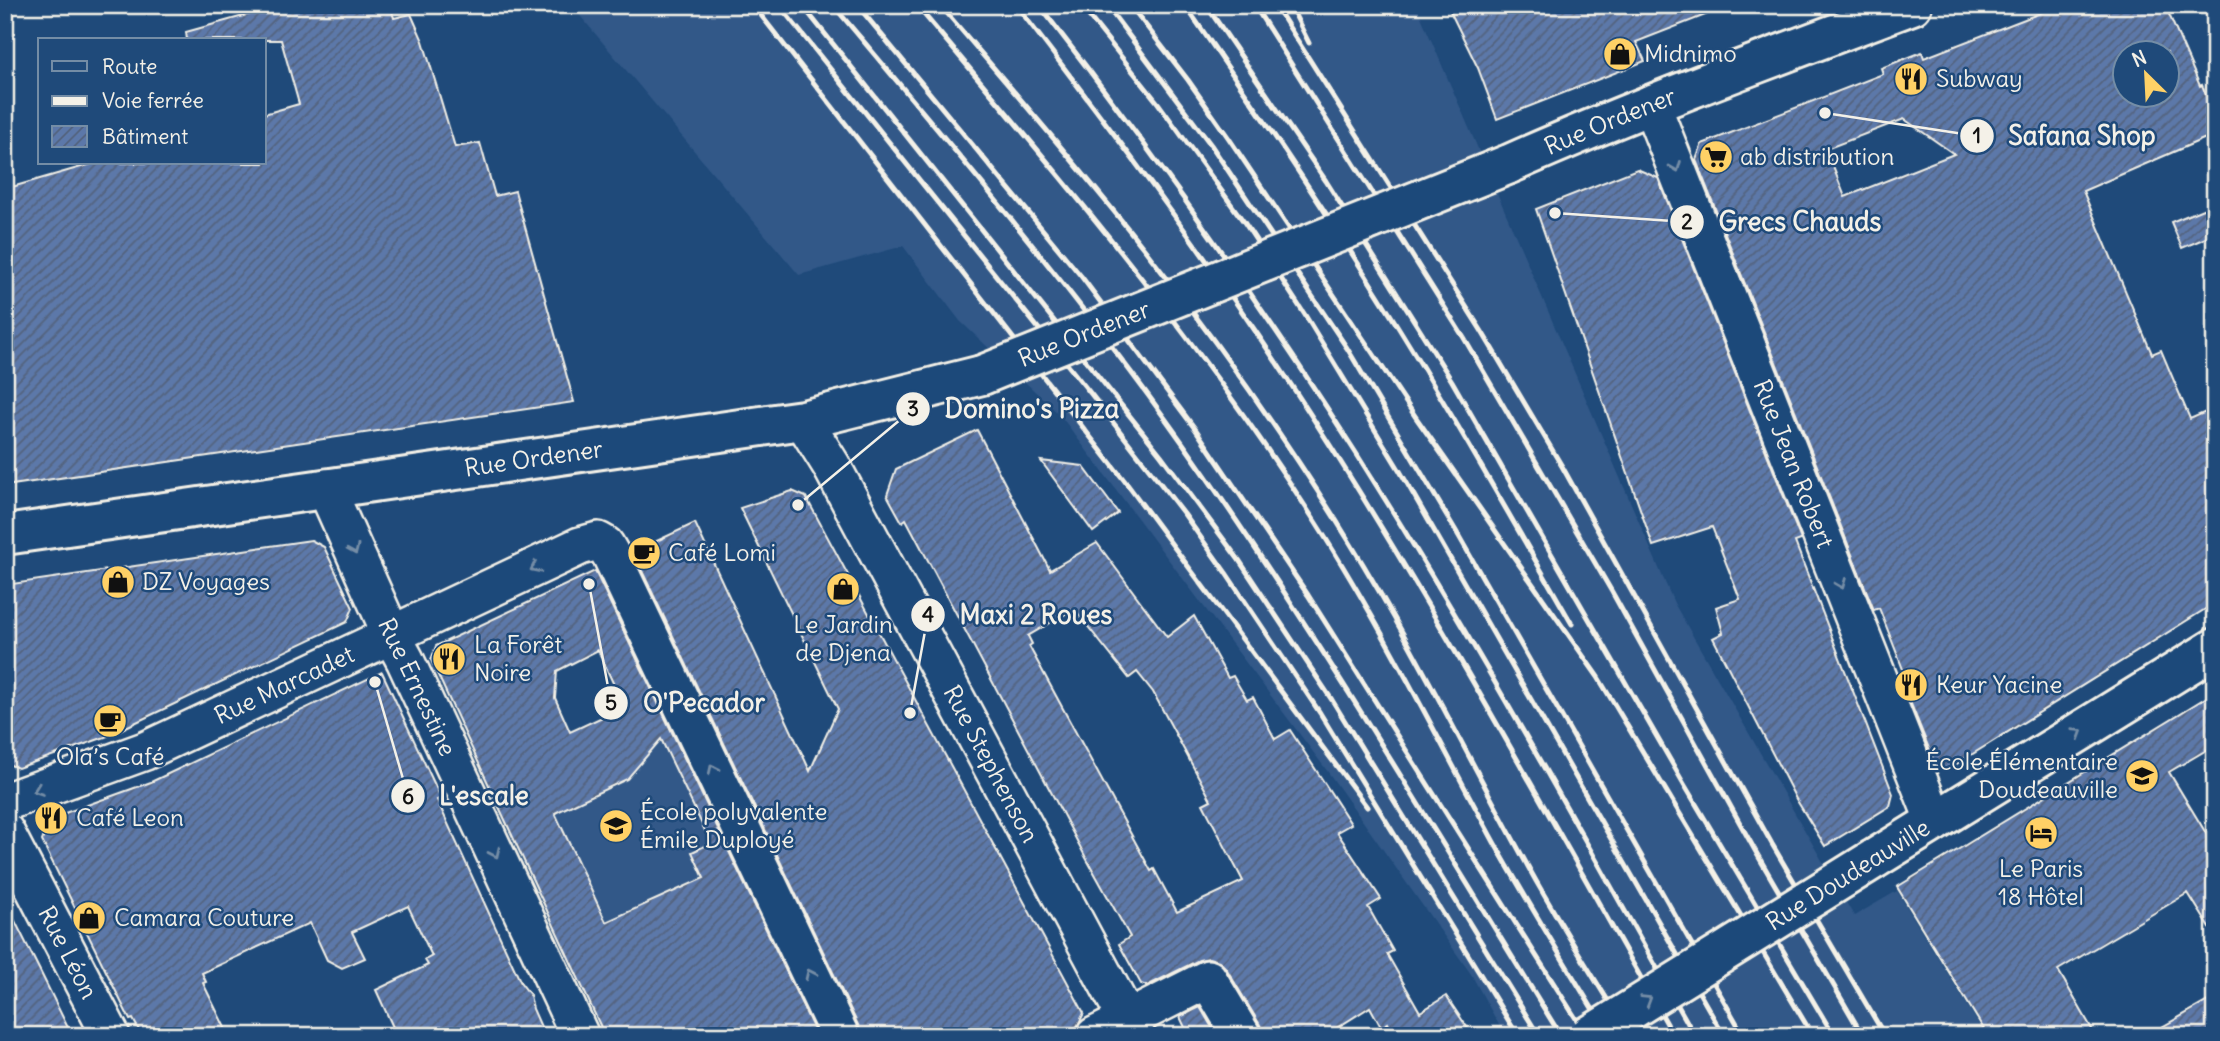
<svg xmlns="http://www.w3.org/2000/svg" width="2220" height="1041" font-family="Delius,sans-serif">
<defs>
<pattern id="building-hatch" width="6" height="6" patternUnits="userSpaceOnUse" patternTransform="scale(1.75)"><rect width="6" height="6" fill="#5c78a9"/><path d="M-1 1l2-2M0 6l6-6M5 7l2-2" fill="none" stroke="#53627c"/></pattern>
</defs>
<rect width="100%" height="100%" fill="#1f4a7a"/>
<filter id="ink" filterUnits="userSpaceOnUse"><feTurbulence type="fractalNoise" baseFrequency=".0143" numOctaves="2"/><feDisplacementMap in="SourceGraphic" scale="14" xChannelSelector="R" yChannelSelector="G"/><feConvolveMatrix kernelMatrix="1 2 1 2 8 2 1 2 1" color-interpolation-filters="sRGB"/></filter>
<g filter="url(#ink)">
<g fill="#315888">
<polygon points="571,5 1416,5 1674,603 1854,916 1897,891 1986,1036 1505,1036 1471,974 1328,772 1060,415 960,321 903,246 799,275"/>
<polygon points="642,653 729,836 711,843 728,929 586,994 468,739 555,698 570,732 625,706 607,668"/>
</g>
<g fill="url(#building-hatch)" stroke="#f4f1e8" stroke-width="2" fill-rule="evenodd">
<polygon points="283,5 390,5 394,18 411,14 423,41 455,147 480,143 495,196 515,191 574,402 5,486 5,189 95,163 264,163 264,114 299,104 281,40 187,40 186,32"/>
<polygon points="1447,5 1725,5 1726,7 1636,42 1645,61 1497,119 1478,68"/>
<path d="M 2061,5 L 2165,5 L 2200,86 L 2202,85 L 2215,118 L 2215,134 L 2083,191 L 2152,354 L 2161,350 L 2190,419 L 2215,408 L 2215,603 L 1947,770 L 1936,766 L 1899,674 L 1904,672 L 1892,641 L 1879,608 L 1874,610 L 1696,160 L 1702,144 L 1883,74 L 1881,68 L 1922,52 L 1924,58 ZM 2125,52 L 2167,52 L 2167,94 L 2125,94 ZM 1904,119 L 1954,154 L 1845,197 L 1826,149 Z"/>
<polygon points="1637,169 1658,178 1801,540 1795,542 1893,794 1890,806 1825,846 1796,799 1713,638 1723,633 1716,607 1740,599 1712,527 1653,546 1536,209"/>
<polygon points="2215,204 2215,234 2182,248 2171,222"/>
<path d="M 977,430 L 1050,570 L 1097,543 L 1167,637 L 1194,616 L 1228,678 L 1233,676 L 1247,700 L 1253,697 L 1275,739 L 1290,730 L 1351,824 L 1337,832 L 1381,899 L 1368,907 L 1393,951 L 1387,954 L 1420,1012 L 1446,996 L 1473,1036 L 1382,1036 L 1391,1030 L 1388,1023 L 1381,1027 L 1370,1007 L 1324,1036 L 1263,1036 L 1260,1025 L 1226,968 L 1219,961 L 1209,958 L 1199,960 L 1147,986 L 1141,984 L 1119,944 L 1130,937 L 1085,856 L 906,519 L 902,522 L 887,495 L 896,469 ZM 1074,609 L 1129,678 L 1137,672 L 1153,692 L 1211,800 L 1203,804 L 1243,881 L 1177,912 L 1154,869 L 1151,871 L 1029,646 L 1032,644 L 1028,636 Z"/>
<polygon points="1041,461 1083,466 1118,513 1093,532"/>
<polygon points="792,491 806,497 1084,1013 1076,1029 1062,1036 861,1036 859,1027 633,552 695,523 810,771 838,709 740,508"/>
<polygon points="311,540 324,547 353,608 347,622 105,737 18,768 5,763 5,585"/>
<path d="M 595,571 L 817,1036 L 605,1036 L 431,660 L 436,646 ZM 598,650 L 624,707 L 570,732 L 555,698 L 557,671 ZM 661,739 L 711,843 L 692,852 L 704,878 L 606,922 L 555,813 L 627,779 Z"/>
<polygon points="382,672 441,798 437,800 521,983 530,995 533,1009 545,1036 397,1036 376,990 428,965 425,960 432,956 408,906 352,932 365,958 342,968 327,960 310,923 202,973 206,982 203,983 229,1036 142,1036 133,1019 130,1020 42,841 51,818 151,782"/>
<polygon points="2215,692 2215,745 2169,772 2215,848 2215,936 2188,893 2058,970 2096,1036 1988,1036 1897,887"/>
<polygon points="5,901 44,979 72,1036 5,1036"/>
<polygon points="2215,997 2215,1036 2146,1036"/>
<polygon points="1200,1007 1217,1036 1189,1036 1180,1017"/>
</g>
<g fill="none" stroke-linecap="round" stroke-linejoin="round">
<g stroke="#f4f1e8" stroke-width="42">
<g id="street">
<path id="s1" d="M 1651,104 L 1935,822"/>
<path id="s2" d="M 803,420 L 831,465 L 1136,1036"/>
<path id="s3" d="M 326,488 L 392,636 L 405,660 L 580,1036"/>
<path id="s4" d="M 5,802 L 145,751 L 580,546 L 598,541 L 605,545 L 612,557 L 840,1036"/>
<path id="s5" d="M 5,832 L 111,1036"/>
<polyline points="1095,1036 1208,979 1242,1036"/>
</g>
</g>
<g stroke="#f4f1e8" stroke-width="44">
<g id="secondary">
<path id="s6" d="M 1507,165 C 1640,106 1776,56 1912,5"/>
<path id="s7" d="M 5,535 L 803,420 L 982,375"/>
<polyline points="1874,859 2215,648"/>
</g>
</g>
<use href="#street" stroke="#1f4a7a" stroke-width="37"/>
<use href="#secondary" stroke="#1f4a7a" stroke-width="38"/>
<g stroke="#f4f1e8" stroke-width="5">
<polyline points="753,5 1124,480 1367,807"/>
<polyline points="779,5 1091,394 1184,514 1226,573 1320,713 1518,1036"/>
<polyline points="802,5 1161,455 1239,560 1332,700 1539,1036"/>
<path d="M 833,5 C 953,148 1074,290 1182,442 C 1318,634 1437,836 1561,1036"/>
<polyline points="857,5 1081,276 1196,430 1308,595 1587,1036"/>
<path d="M 916,5 C 1055,169 1190,328 1307,509 C 1377,616 1433,730 1494,842 C 1531,908 1570,972 1609,1036"/>
<path d="M 940,5 C 1009,86 1079,166 1145,250 C 1218,343 1287,440 1349,541 C 1417,651 1473,768 1536,881 C 1566,933 1598,985 1630,1036"/>
<path d="M 1016,5 C 1098,112 1180,220 1256,332 C 1409,558 1539,799 1674,1036"/>
<path d="M 1039,5 C 1164,166 1281,331 1388,504 C 1496,678 1595,858 1695,1036"/>
<polyline points="1080,5 1158,103 1244,222 1305,315 1400,471 1724,1036"/>
<polyline points="1106,5 1211,145 1347,348 1456,531 1744,1036"/>
<polyline points="1130,5 1188,80 1228,137 1417,419 1598,677 1813,1036"/>
<path d="M 1185,5 C 1249,98 1313,191 1373,287 C 1443,397 1507,511 1572,624"/>
<polyline points="1206,5 1326,181 1452,381 1684,784 1834,1036"/>
<polyline points="1254,5 1464,338 1612,592 1757,854 1863,1036"/>
<polyline points="1275,5 1481,330 1563,468 1772,844 1885,1036"/>
<polyline points="1290,5 1309,43"/>
</g>
<g stroke="#f4f1e8" stroke-width="44" stroke-linecap="butt">
<g id="secondary-bridge">
<path id="s8" d="M 982,375 L 1507,165"/>
<polyline points="1589,1036 1874,859"/>
</g>
</g>
<use href="#secondary-bridge" stroke="#1f4a7a" stroke-width="38"/>
</g>
<defs><path id="oneway-chevron" d="M-2-3.5L2.5 0L-2 3.5" fill="none" stroke-width="1.6" stroke-linecap="round" stroke-linejoin="round" transform="scale(1.75)"/></defs>
<g stroke="#748da6">
<use href="#oneway-chevron" transform="translate(1676 167) rotate(68)"/>
<use href="#oneway-chevron" transform="translate(354 550) rotate(66)"/>
<use href="#oneway-chevron" transform="translate(535 568) rotate(154)"/>
<use href="#oneway-chevron" transform="translate(1841 584) rotate(68)"/>
<use href="#oneway-chevron" transform="translate(2078 733) rotate(-32)"/>
<use href="#oneway-chevron" transform="translate(713 769) rotate(-115)"/>
<use href="#oneway-chevron" transform="translate(38 790) rotate(160)"/>
<use href="#oneway-chevron" transform="translate(495 853) rotate(65)"/>
<use href="#oneway-chevron" transform="translate(810 974) rotate(-115)"/>
<use href="#oneway-chevron" transform="translate(1647 1000) rotate(-32)"/>
</g>
</g>
<defs>
<g id="shop-disc" transform="scale(1.75)"><circle r="9.5" fill="#ffd166" stroke="#1f4a7a"/><path d="M-5-2.5h2.3a2.7 3.5 0 0 1 5.4 0H5L5.5 6h-11ZM-1.5-2.5h3a1.5 2.3 0 0 0-3 0Z" fill="#111"/></g>
<g id="restaurant-disc" transform="scale(1.75)"><circle r="9.5" fill="#ffd166" stroke="#1f4a7a"/><path d="M-5-6h1v4h1v-4h1v4h1v-4h1v5L-1.5 .5V6h-2V.5L-5-1ZM5-6V6H3V1.5H1.5Q1.5-4 5-6Z" fill="#111"/></g>
<g id="supermarket-disc" transform="scale(1.75)"><circle r="9.5" fill="#ffd166" stroke="#1f4a7a"/><path d="M-6-5.5h2.5l.6 2H6L4.5 2H-2.5L-4.4-4H-6ZM-1.5 3.2a1.3 1.3 0 1 0 .1 0ZM3 3.2a1.3 1.3 0 1 0 .1 0Z" fill="#111"/></g>
<g id="cafe-disc" transform="scale(1.75)"><circle r="9.5" fill="#ffd166" stroke="#1f4a7a"/><path d="M-5.5-4.5H6V0H3Q3 3.5 0 3.5H-2.5Q-5.5 3.5-5.5 0ZM3-3.2v2h1.7v-2ZM-6 4.5H4V6H-6Z" fill="#111"/></g>
<g id="school-disc" transform="scale(1.75)"><circle r="9.5" fill="#ffd166" stroke="#1f4a7a"/><path d="M0-5L7-2L0 1L-7-2ZM-4 1L0 2.5L4 1V4Q0 6-4 4Z" fill="#111"/></g>
<g id="hotel-disc" transform="scale(1.75)"><circle r="9.5" fill="#ffd166" stroke="#1f4a7a"/><path d="M-6-4.5h1.5V1H6V5H4.5V3h-9V5H-6ZM-4 0a1.8 1.8 0 1 1 3.6 0ZM.5 0V-2.5h3Q6-2.5 6 0Z" fill="#111"/></g>
</defs>
<g fill-rule="evenodd">
<use href="#shop-disc" x="1620" y="54"/>
<use href="#restaurant-disc" x="1911" y="79"/>
<use href="#supermarket-disc" x="1716" y="157"/>
<use href="#cafe-disc" x="644" y="553"/>
<use href="#shop-disc" x="118" y="582"/>
<use href="#shop-disc" x="843" y="589"/>
<use href="#restaurant-disc" x="449" y="659"/>
<use href="#restaurant-disc" x="1911" y="685"/>
<use href="#cafe-disc" x="110" y="721"/>
<use href="#school-disc" x="2142" y="776"/>
<use href="#restaurant-disc" x="51" y="818"/>
<use href="#school-disc" x="616" y="826"/>
<use href="#hotel-disc" x="2041" y="833"/>
<use href="#shop-disc" x="89" y="918"/>
</g>
<g text-anchor="middle" stroke-width="5" stroke-linejoin="round" paint-order="stroke">
<g font-size="24" fill="#f4f1e8" stroke="#1f4a7a" text-anchor="start">
<text x="1644" y="62">Midnimo</text>
<text x="1936" y="87">Subway</text>
<text x="1740" y="165">ab distribution</text>
<text x="668" y="561">Café Lomi</text>
<text x="142" y="590">DZ Voyages</text>
<text x="843" y="633" text-anchor="middle">Le Jardin<tspan x="843" dy="28">de Djena</tspan></text>
<text x="474" y="653">La Forêt<tspan x="474" dy="28">Noire</tspan></text>
<text x="1936" y="693">Keur Yacine</text>
<text x="110" y="765" text-anchor="middle">Ola’s Café</text>
<text x="2118" y="770" text-anchor="end">École Élémentaire<tspan x="2118" dy="28">Doudeauville</tspan></text>
<text x="640" y="820">École polyvalente<tspan x="640" dy="28">Émile Duployé</tspan></text>
<text x="76" y="826">Café Leon</text>
<text x="2041" y="877" text-anchor="middle">Le Paris<tspan x="2041" dy="28">18 Hôtel</tspan></text>
<text x="114" y="926">Camara Couture</text>
</g>
<g font-size="24" fill="#f4f1e8" stroke="#1f4a7a">
<text dy="8" stroke="none"><textPath href="#s6" startOffset="112">Rue Ordener</textPath></text>
<text dy="8" stroke="none"><textPath href="#s8" startOffset="110">Rue Ordener</textPath></text>
<text dy="8" stroke="none"><textPath href="#s7" startOffset="534">Rue Ordener</textPath></text>
<text dy="8" stroke="none"><textPath href="#s1" startOffset="387">Rue Jean Robert</textPath></text>
<text dy="8" stroke="none"><textPath href="#s4" startOffset="303">Rue Marcadet</textPath></text>
<text dy="8" stroke="none"><textPath href="#s3" startOffset="219">Rue Ernestine</textPath></text>
<text dy="8" stroke="none"><textPath href="#s2" startOffset="392">Rue Stephenson</textPath></text>
<text transform="translate(1848 875) rotate(-32)" y="8">Rue Doudeauville</text>
<text dy="8" stroke="none"><textPath href="#s5" startOffset="136">Rue Léon</textPath></text>
</g>
</g>
<path fill="none" stroke="#f4f1e8" stroke-width="2.5" d="M1825 113L1977 136M1555 213L1687 222M798 505L913 409M910 713L928 615M589 584L611 703M375 682L408 796"/>
<g fill="#f4f1e8" stroke="#1f4a7a" stroke-width="2.5">
<circle cx="1825" cy="113" r="7"/>
<circle cx="1555" cy="213" r="7"/>
<circle cx="798" cy="505" r="7"/>
<circle cx="910" cy="713" r="7"/>
<circle cx="589" cy="584" r="7"/>
<circle cx="375" cy="682" r="7"/>
<circle cx="1977" cy="136" r="18"/>
<circle cx="1687" cy="222" r="18"/>
<circle cx="913" cy="409" r="18"/>
<circle cx="928" cy="615" r="18"/>
<circle cx="611" cy="703" r="18"/>
<circle cx="408" cy="796" r="18"/>
</g>
<g font-size="21" text-anchor="middle" font-weight="bold" fill="#111">
<text x="1977" y="143">1</text>
<text x="1687" y="229">2</text>
<text x="913" y="416">3</text>
<text x="928" y="622">4</text>
<text x="611" y="710">5</text>
<text x="408" y="804">6</text>
</g>
<g font-size="26" text-anchor="middle" font-weight="bold" fill="#f4f1e8" stroke="#1f4a7a" stroke-width="5" stroke-linejoin="round" paint-order="stroke">
<text x="2082" y="145">Safana Shop</text>
<text x="1800" y="231">Grecs Chauds</text>
<text x="1032" y="418">Domino's Pizza</text>
<text x="1036" y="624">Maxi 2 Roues</text>
<text x="704" y="712">O'Pecador</text>
<text x="484" y="805">L'escale</text>
</g>
<rect width="2220" height="1041" fill="none" stroke="#1f4a7a" stroke-width="28"/>
<rect x="14" y="14" width="2192" height="1013" fill="none" stroke="#f4f1e8" stroke-width="2.5" filter="url(#ink)"/>
<rect x="38" y="38" width="228" height="126" fill="#1f4a7a" stroke="#748da6" stroke-width="2"/>
<rect x="52" y="61" width="35" height="10" fill="#1f4a7a" stroke="#748da6" stroke-width="2"/>
<text x="102" y="74" font-size="21" fill="#f4f1e8">Route</text>
<rect x="52" y="96" width="35" height="10" fill="#f4f1e8" stroke="#748da6" stroke-width="2"/>
<text x="102" y="108" font-size="21" fill="#f4f1e8">Voie ferrée</text>
<rect x="52" y="126" width="35" height="21" fill="url(#building-hatch)" stroke="#748da6" stroke-width="2"/>
<text x="102" y="144" font-size="21" fill="#f4f1e8">Bâtiment</text>
<g transform="translate(2146 74) rotate(336)"><circle r="33" fill="#1f4a7a" stroke="#748da6" stroke-width="2"/>
<path d="M0-5L12 26L0 18L-12 26Z" fill="#ffd166"/>
<text y="-10" font-size="19" font-weight="bold" text-anchor="middle" fill="#f4f1e8">N</text>
</g>
</svg>
